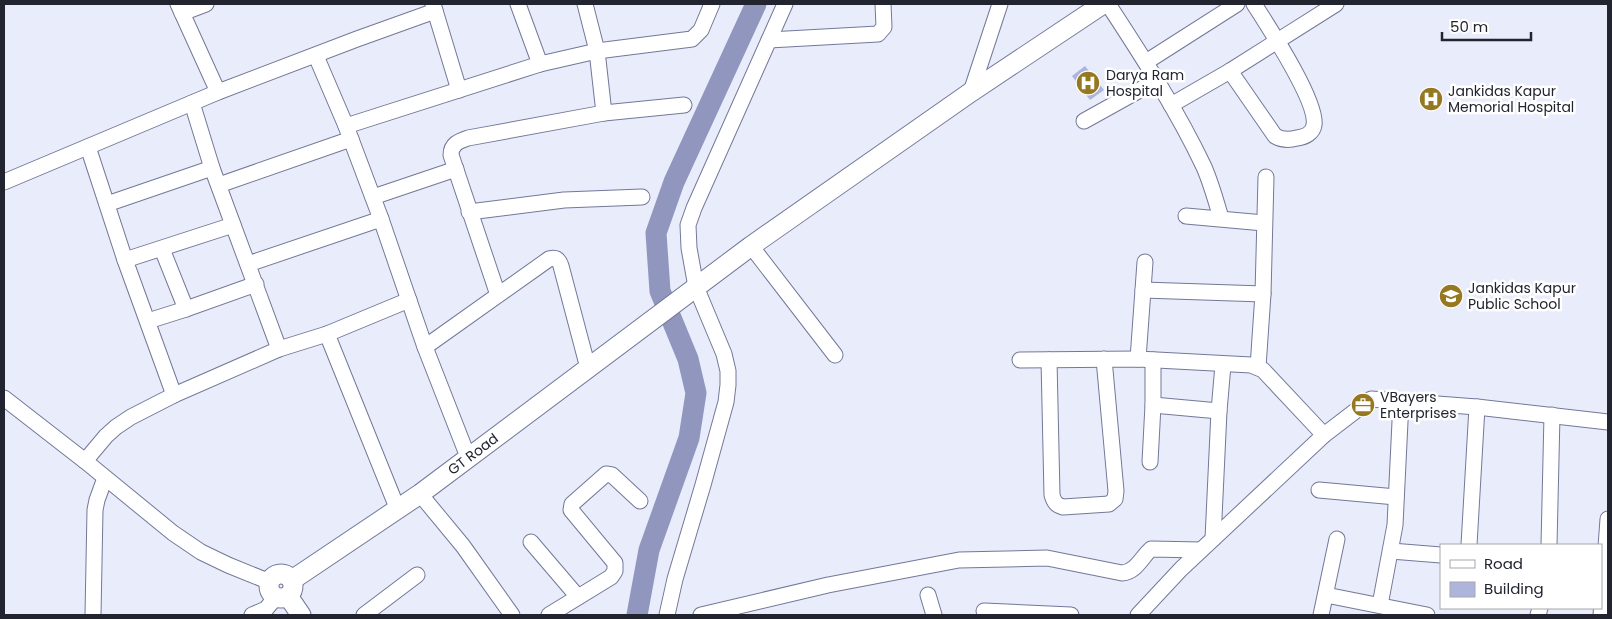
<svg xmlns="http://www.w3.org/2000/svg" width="1612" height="619" font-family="Poppins,sans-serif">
<rect width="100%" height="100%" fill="#e9ecfa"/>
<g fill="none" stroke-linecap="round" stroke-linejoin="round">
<polyline stroke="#9096bd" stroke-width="21" points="637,615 649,550 689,438 696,393 688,359 660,291 656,233 674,182 756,4"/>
</g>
<polygon fill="#aeb5dd" points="1085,66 1104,90 1090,100 1072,76"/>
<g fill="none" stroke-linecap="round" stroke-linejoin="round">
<g stroke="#737898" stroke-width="17">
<g id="minor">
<polyline points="178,4 218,92"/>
<polyline points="433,4 459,90"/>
<polyline points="518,4 540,64"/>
<polyline points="585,4 597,51 604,113"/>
<path d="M 1108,4 C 1142,56 1177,110 1204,167 C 1211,183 1216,201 1221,218"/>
<polyline points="182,13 206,4"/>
<polyline points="769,40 878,34 884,27 883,4"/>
<polyline points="316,56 346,126 381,219 425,347 468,457"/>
<polyline points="1146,62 1237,4"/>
<path d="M 1230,71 L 1275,136 C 1282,140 1290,140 1297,138 C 1305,137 1313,133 1314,125 C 1318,102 1268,26 1254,4"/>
<polyline points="971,92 1000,4"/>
<polyline points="192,103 212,168 279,349"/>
<polyline points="1171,105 1230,71 1336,4"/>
<polyline points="1084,121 1156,81"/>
<polyline points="346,126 540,64 597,51 692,39 701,30 712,4"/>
<polyline points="88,147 125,260 174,395"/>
<polyline points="4,182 218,92 357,39 435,11"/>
<polyline points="219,185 351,139"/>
<polyline points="373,197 456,169"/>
<polyline points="107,204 212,168"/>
<polyline points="469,212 564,200 642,197"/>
<polyline points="1186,216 1264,223"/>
<polyline points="751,246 835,355"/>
<polyline points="162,249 186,309"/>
<polyline points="125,260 233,225"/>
<polyline points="248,264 381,219"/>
<polyline points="1143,290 1263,294"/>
<path d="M 498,295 L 451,155 C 451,144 459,141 468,138 L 604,113 L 684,105"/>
<polyline points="148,321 186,309 256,284"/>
<polyline points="327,334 398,510"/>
<path d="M 425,347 L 549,259 C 556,257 559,260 561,266 L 588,368"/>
<polyline points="1138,359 1145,262"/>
<polyline points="1020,360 1138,359 1251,365 1263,370 1324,435"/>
<path d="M 1049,360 L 1052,495 C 1054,502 1056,505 1063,507 L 1109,504 L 1115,499 L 1116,491 L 1104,359"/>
<polyline points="1258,367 1263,294 1266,177"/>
<polyline points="4,398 85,461 173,533 201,552 228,565 270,582"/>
<polyline points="1153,405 1219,411"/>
<polyline points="85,461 106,436 116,427 131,417 174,395 279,349 327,334 409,300"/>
<polyline points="1150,462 1153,405 1153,360"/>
<polyline points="1319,490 1396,497"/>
<polyline points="420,494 463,546 512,615"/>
<polyline points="1213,539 1219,411 1223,365"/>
<polyline points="531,542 578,597"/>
<polyline points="1469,545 1477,407"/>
<polyline points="1549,545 1552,415"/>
<polyline points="1391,551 1441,555"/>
<polyline points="928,595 934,615"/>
<polyline points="1326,595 1427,615"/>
<polyline points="1380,605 1395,525 1401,401"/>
<polyline points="984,611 1071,615"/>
<polyline points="93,615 95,510 97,500 105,478"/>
<polyline points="252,615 266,609 276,597"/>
<polyline points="364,615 417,575"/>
<polyline points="549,615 611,577 615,571 615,563 571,510 572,504 606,474 612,475 640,501"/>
<polyline points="667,615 675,579 703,485 726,402 728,385 728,371 724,354 696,287 689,248 688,225 694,208 785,4"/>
<path d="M 701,615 L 828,585 L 959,560 L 1047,558 L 1122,573 C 1136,572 1141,558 1151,549 L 1201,550"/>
<polyline points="1138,615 1181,569 1324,435 1371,399 1477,407 1608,422"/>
<polyline points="1321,615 1337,539"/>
<polyline points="1538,615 1540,608"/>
<polyline points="1601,615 1608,519"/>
</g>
</g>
<g stroke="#737898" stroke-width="21">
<g id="major">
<circle cx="281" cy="586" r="12"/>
<polyline points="292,580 420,494 751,246 971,92 1103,4"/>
<polyline points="288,596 301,615"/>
</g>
</g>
<use href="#minor" stroke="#fff" stroke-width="15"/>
<use href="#major" stroke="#fff" stroke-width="19"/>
</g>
<defs>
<g id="hospital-disc" transform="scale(1.25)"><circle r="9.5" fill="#967820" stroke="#fff"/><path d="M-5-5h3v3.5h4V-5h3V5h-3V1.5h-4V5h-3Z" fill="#fff"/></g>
<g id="school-disc" transform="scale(1.25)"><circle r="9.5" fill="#967820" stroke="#fff"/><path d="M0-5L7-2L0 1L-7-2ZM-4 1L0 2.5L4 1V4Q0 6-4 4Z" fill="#fff"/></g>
<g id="office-disc" transform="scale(1.25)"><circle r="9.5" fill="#967820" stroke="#fff"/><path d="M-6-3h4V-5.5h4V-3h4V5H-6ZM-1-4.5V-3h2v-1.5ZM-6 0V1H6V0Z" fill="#fff"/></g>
</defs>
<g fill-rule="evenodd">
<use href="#hospital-disc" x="1088" y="83"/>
<use href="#hospital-disc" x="1431" y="99"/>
<use href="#school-disc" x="1451" y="296"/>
<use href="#office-disc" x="1363" y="405"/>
</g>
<g text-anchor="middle" stroke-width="5" stroke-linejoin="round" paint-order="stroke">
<g font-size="14" fill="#222430" stroke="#fff" text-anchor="start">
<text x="1106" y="80">Darya Ram<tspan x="1106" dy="16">Hospital</tspan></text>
<text x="1448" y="96">Jankidas Kapur<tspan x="1448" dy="16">Memorial Hospital</tspan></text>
<text x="1468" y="293">Jankidas Kapur<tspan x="1468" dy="16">Public School</tspan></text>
<text x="1380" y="402">VBayers<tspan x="1380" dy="16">Enterprises</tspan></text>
</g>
<g font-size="14" fill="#222430" stroke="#fff">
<text transform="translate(473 454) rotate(-37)" y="5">GT Road</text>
</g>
</g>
<rect width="1612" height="619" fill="none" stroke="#222430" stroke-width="10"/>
<rect x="1440" y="544" width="162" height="65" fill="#ffffff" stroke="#a7a7ac"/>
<rect x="1450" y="560" width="25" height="8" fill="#ffffff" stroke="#a7a7ac"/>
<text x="1484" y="569" font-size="15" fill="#222430">Road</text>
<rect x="1450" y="582" width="25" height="15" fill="#aeb5dd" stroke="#a7a7ac"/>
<text x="1484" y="594" font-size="15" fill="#222430">Building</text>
<path d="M1442 32v8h89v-8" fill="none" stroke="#222430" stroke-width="2.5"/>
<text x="1450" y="32" font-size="15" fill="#222430" stroke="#ffffff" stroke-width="4" paint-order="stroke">50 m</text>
</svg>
